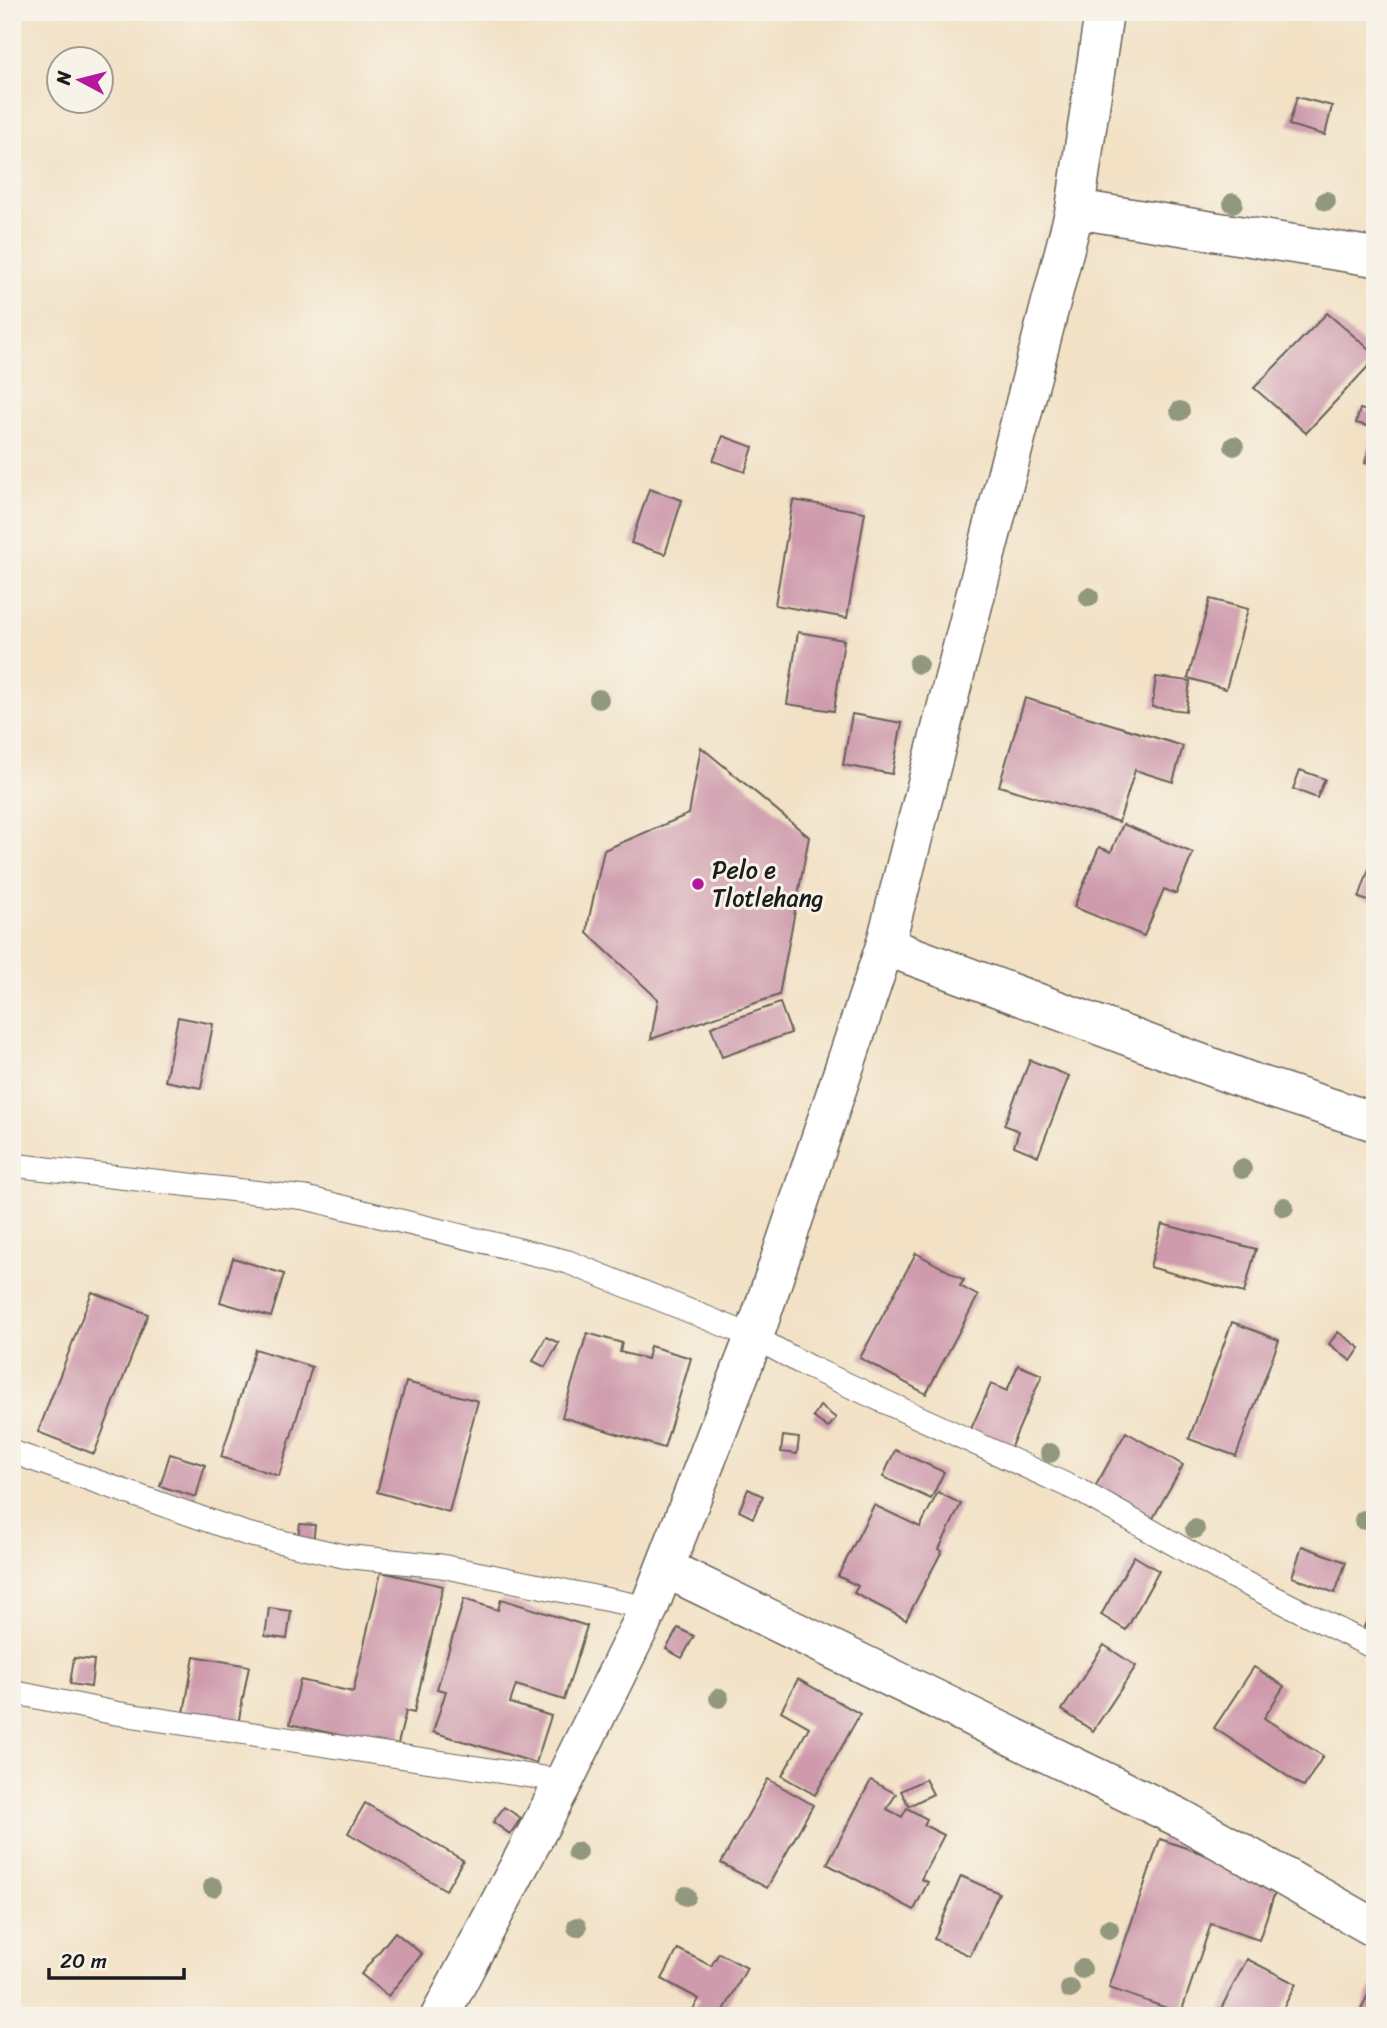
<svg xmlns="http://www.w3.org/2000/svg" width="1387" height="2028" font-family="Sriracha,sans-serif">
<rect width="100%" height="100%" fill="#f7f3e8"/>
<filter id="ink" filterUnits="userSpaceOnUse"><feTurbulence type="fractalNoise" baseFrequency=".0143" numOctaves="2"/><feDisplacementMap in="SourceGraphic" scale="14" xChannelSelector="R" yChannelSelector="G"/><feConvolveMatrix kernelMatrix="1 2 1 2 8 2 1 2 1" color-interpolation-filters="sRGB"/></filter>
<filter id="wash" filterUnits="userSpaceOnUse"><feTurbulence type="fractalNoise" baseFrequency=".00686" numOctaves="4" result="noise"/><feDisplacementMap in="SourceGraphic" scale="28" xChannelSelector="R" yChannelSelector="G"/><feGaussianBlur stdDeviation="1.57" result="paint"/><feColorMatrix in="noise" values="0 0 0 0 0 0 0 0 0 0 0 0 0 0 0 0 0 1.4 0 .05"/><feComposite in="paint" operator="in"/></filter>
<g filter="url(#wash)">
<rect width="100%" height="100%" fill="#f2e1c5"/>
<g id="blocks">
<g fill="#ce9aac">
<polygon points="1297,97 1332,106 1325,135 1289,125"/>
<polygon points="1327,313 1375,354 1375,359 1306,433 1254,388"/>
<polygon points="1360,409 1375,413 1375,428 1356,423"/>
<polygon points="1374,430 1375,430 1375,466 1365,463"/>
<polygon points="723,436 753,447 745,472 713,461"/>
<polygon points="649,489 682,500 665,554 631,543"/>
<polygon points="793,500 865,512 847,618 775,605"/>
<polygon points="1210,599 1248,609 1226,689 1188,678"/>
<polygon points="798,632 844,640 834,711 787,704"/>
<polygon points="1156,677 1190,681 1186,711 1152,707"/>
<polygon points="1025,698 1183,746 1173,782 1135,770 1119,822 999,786"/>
<polygon points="852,714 902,723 892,774 843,765"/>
<polygon points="701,747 809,837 779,995 651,1039 658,999 587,933 589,918 604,850 689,814"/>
<polygon points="1300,770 1325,779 1317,798 1293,789"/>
<polygon points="1123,824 1193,853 1176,894 1164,889 1144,936 1074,907 1099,847 1111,852"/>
<polygon points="1374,854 1375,854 1375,903 1359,898"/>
<polygon points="780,1003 791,1033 722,1057 711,1027"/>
<polygon points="178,1017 213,1024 201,1088 165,1081"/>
<polygon points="1030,1060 1069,1076 1038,1156 1014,1146 1019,1131 1004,1125"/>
<polygon points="1162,1224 1256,1249 1244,1293 1150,1267"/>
<polygon points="916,1253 964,1280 960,1286 978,1296 926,1394 860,1358"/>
<polygon points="233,1258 284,1274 271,1317 220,1302"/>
<polygon points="92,1292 148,1314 94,1454 38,1432"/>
<polygon points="1232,1322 1279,1340 1236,1456 1189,1439"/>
<polygon points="1338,1332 1360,1348 1351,1361 1329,1344"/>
<polygon points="587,1333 622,1343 620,1352 647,1359 650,1346 691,1358 664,1448 562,1417"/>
<polygon points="546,1337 559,1343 545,1367 533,1361"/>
<polygon points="255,1349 312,1367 279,1476 221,1457"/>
<polygon points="1018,1365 1042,1375 1010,1449 970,1431 991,1384 1007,1391"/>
<polygon points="406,1382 478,1401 449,1512 377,1492"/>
<polygon points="820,1406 836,1418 828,1428 813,1417"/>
<polygon points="1126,1432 1183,1465 1152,1520 1095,1487"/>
<polygon points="783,1436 799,1438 797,1454 781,1452"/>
<polygon points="895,1450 944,1472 931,1499 883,1477"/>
<polygon points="170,1454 205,1465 196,1497 160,1486"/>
<polygon points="748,1489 763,1496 753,1518 739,1511"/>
<polygon points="938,1492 961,1504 939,1549 942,1551 906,1620 854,1593 858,1586 838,1576 874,1505 920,1527"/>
<polygon points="300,1524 315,1525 313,1545 297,1543"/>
<polygon points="1302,1546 1346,1562 1335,1593 1292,1577"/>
<polygon points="1134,1556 1159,1571 1126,1630 1101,1615"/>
<polygon points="381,1572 443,1586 414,1713 406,1711 397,1748 290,1724 300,1680 353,1692"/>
<polygon points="464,1599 498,1610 501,1599 587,1626 564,1700 516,1685 510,1703 551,1716 536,1763 433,1732 446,1691 437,1689"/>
<polygon points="1375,1601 1375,1631 1364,1627"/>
<polygon points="269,1608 291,1611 287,1639 265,1636"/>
<polygon points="678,1628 694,1636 682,1658 666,1649"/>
<polygon points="1104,1645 1136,1666 1093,1731 1062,1710"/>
<polygon points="194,1656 249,1666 238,1724 184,1713"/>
<polygon points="74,1658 94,1660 91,1687 70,1684"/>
<polygon points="1254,1667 1284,1686 1264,1718 1323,1756 1304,1787 1214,1728"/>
<polygon points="798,1679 860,1714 815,1795 782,1776 809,1727 781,1711"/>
<polygon points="768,1779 813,1805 767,1888 721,1863"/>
<polygon points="925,1779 933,1794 909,1806 901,1791"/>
<polygon points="871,1780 896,1794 887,1809 902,1817 907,1808 927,1819 924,1825 944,1835 921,1879 928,1882 914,1910 827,1864"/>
<polygon points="365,1803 463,1860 446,1890 348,1833"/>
<polygon points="504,1807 521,1818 510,1834 493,1822"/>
<polygon points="1160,1839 1279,1880 1259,1940 1211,1924 1181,2013 1109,1988"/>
<polygon points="961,1876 999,1893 970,1956 934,1939"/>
<polygon points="395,1932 422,1954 388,1996 361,1974"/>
<polygon points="678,1949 711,1966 719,1953 747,1968 721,2016 695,2016 691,2013 699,1999 662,1979"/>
<polygon points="1247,1959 1296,1984 1279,2016 1217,2016"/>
<polygon points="1375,1980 1375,2016 1358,2016"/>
</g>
</g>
</g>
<g filter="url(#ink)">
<use href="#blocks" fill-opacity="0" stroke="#676157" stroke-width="2"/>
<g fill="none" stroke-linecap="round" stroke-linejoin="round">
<g stroke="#676157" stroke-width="25">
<g id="lane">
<polyline points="12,1165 306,1198 568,1262 754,1337 809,1367 1084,1493 1231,1576 1375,1648"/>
<polyline points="12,1452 247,1534 343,1556 441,1566 649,1608"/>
<polyline points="12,1692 115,1713 564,1781"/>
</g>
</g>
<g stroke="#676157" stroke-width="41">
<g id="street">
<polyline points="1075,209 1375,257"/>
<polyline points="885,946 1254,1083 1375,1122"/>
<polyline points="665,1568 1180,1818 1375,1928"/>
<polyline points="440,2016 564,1781 649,1608 754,1337 885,946 1075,209 1104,12"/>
</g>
</g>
<use href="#lane" stroke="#fff" stroke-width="23"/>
<use href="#street" stroke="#fff" stroke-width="38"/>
</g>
<g fill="#92987e">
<circle cx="1326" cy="201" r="10"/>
<circle cx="1233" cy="203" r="10"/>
<circle cx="1180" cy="411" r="10"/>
<circle cx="1234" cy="446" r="10"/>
<circle cx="1089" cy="597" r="10"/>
<circle cx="918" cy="664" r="10"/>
<circle cx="599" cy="699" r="10"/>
<circle cx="1242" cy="1169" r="10"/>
<circle cx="1284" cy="1207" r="10"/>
<circle cx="1050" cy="1453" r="10"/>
<circle cx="1364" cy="1520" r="10"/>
<circle cx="1195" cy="1529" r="10"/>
<circle cx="719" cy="1698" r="10"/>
<circle cx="577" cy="1852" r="10"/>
<circle cx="213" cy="1887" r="10"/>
<circle cx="686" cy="1896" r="10"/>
<circle cx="577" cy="1927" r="10"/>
<circle cx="1109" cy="1929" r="10"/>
<circle cx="1082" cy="1969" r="10"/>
<circle cx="1070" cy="1989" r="10"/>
</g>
</g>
<circle fill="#b5179e" stroke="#f7f3e8" stroke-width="2.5" cx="698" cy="884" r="7"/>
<g text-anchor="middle" stroke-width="6" stroke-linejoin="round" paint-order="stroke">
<g font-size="24" fill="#1c1c1c" stroke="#f7f3e8" text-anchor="start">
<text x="712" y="878">Pelo e<tspan x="712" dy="28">Tlotlehang</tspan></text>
</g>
</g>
<rect width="1387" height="2028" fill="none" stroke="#f7f3e8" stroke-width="42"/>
<g transform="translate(80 80) rotate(277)"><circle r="33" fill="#f7f3e8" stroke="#9f9d96" stroke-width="2"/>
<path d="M0-5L12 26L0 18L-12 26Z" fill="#b5179e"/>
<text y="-10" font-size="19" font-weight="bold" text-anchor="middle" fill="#1c1c1c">N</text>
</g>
<path d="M49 1968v10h135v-10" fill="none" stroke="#1c1c1c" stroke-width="3.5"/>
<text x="60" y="1968" font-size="21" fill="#1c1c1c" stroke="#f7f3e8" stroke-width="5" paint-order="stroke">20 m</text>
</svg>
